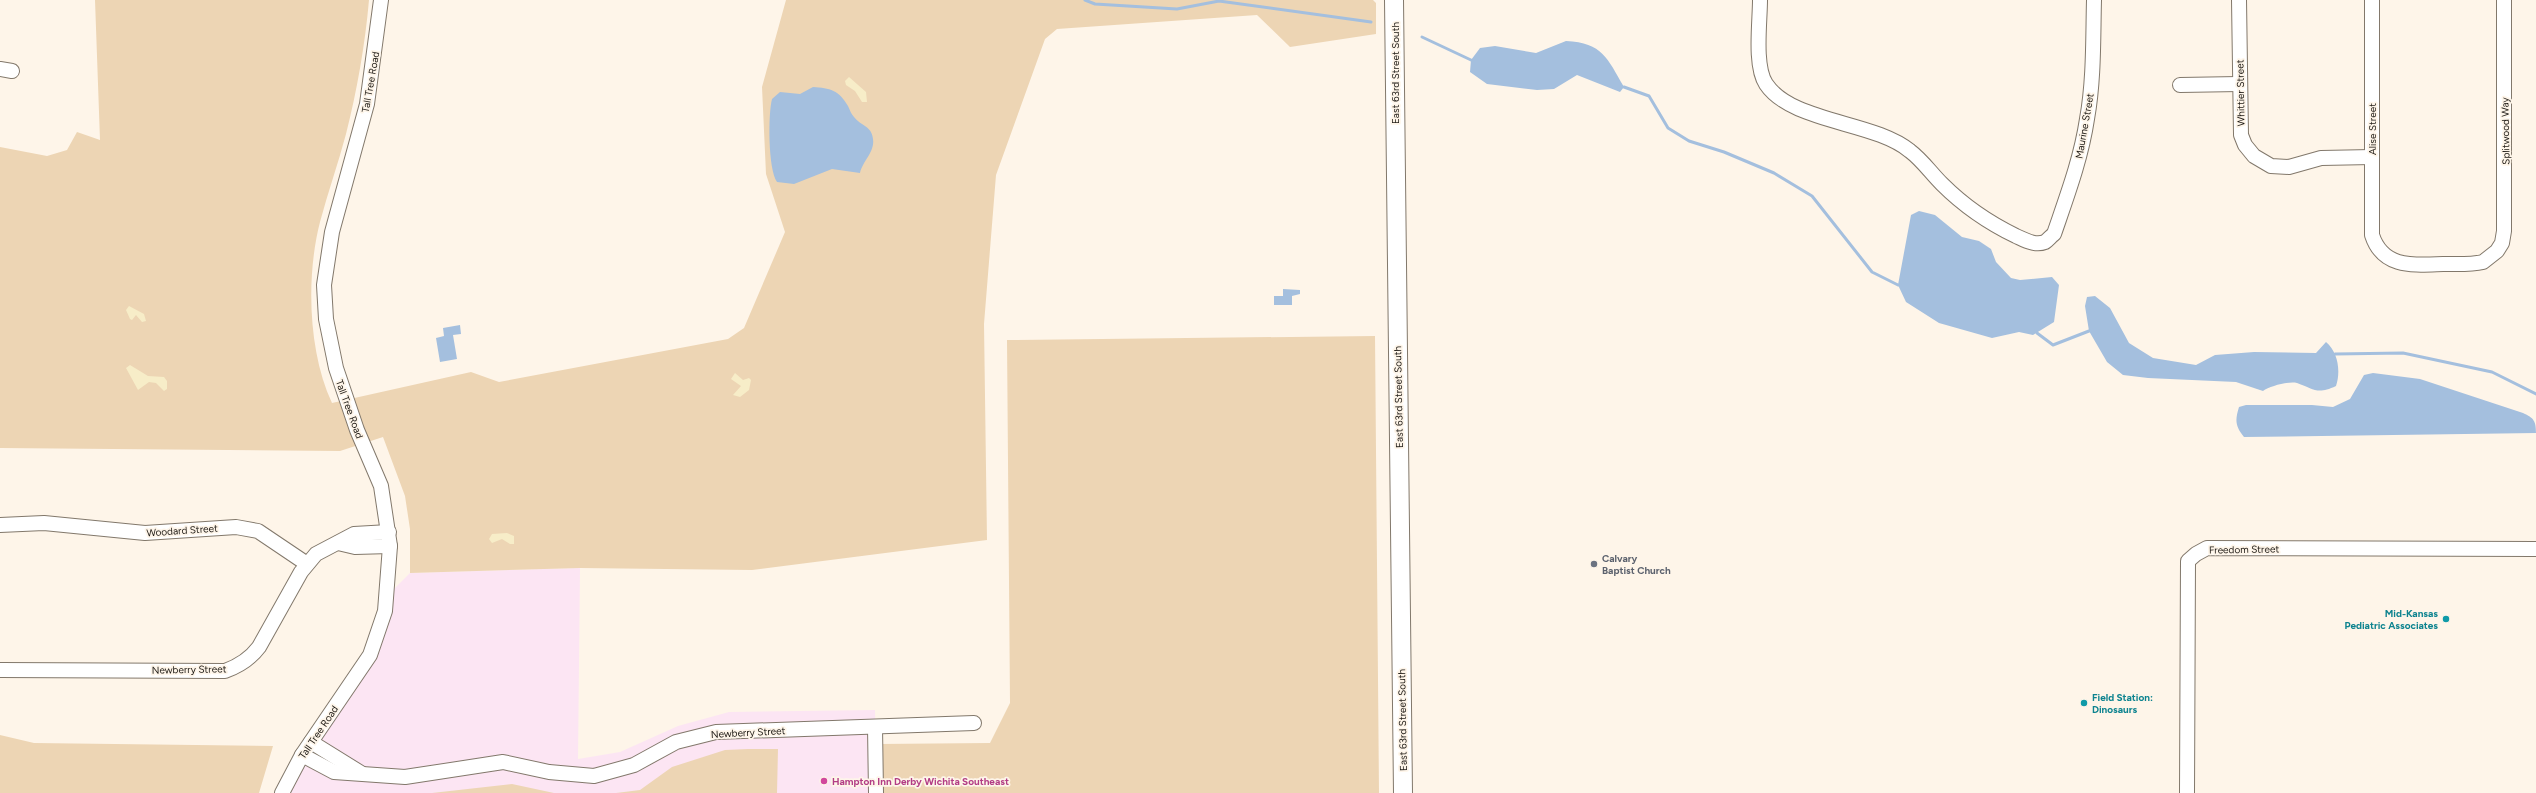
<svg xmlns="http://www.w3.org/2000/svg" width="2536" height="793" font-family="Figtree,sans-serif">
<rect width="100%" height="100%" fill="#fef5e9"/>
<polygon fill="#fce5f3" points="580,568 578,759 620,752 678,726 729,712 875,710 877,793 283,793 370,655 386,597 410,573"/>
<g fill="#edd5b4">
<path d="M 95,0 L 369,0 C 365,45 357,91 346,134 C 338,164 328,192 320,222 C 306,276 308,352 332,403 L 471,372 L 499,382 L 728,339 L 744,328 L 785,232 L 766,174 L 762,87 L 786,0 L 1373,0 L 1376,3 L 1376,34 L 1290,47 L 1257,15 L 1057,29 L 1045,39 L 996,175 L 984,324 L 987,540 L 752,570 L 580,568 L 410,573 L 410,529 L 405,496 L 383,437 L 340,451 L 0,448 L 0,147 L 47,156 L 67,150 L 77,132 L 100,140 Z"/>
<polygon points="1375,336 1379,793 879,793 878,744 990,743 1010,703 1007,340"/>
<polygon points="0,735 34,743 273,746 259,793 0,793"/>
<polygon points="748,749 778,749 777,793 616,793 640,790 672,767 725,750"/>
<polygon points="512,784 554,793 432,793"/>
</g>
<g fill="#f7edc8">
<polygon points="849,77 866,92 867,102 862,102 855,91 846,85 845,81"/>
<polygon points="129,306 144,314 146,321 142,322 136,315 132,320 130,319 126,310"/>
<polygon points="130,365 148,376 164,377 167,381 167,389 164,391 156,383 149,382 138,390 126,368"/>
<polygon points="735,373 743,380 749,378 751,380 749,390 740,397 733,395 741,386 731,379"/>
<polygon points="507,533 514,536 514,544 510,544 502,539 492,543 489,539 492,534"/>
</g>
<g fill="#a4bfde">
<path d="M 1566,41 C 1603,43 1607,58 1624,87 L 1620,92 L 1577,75 L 1554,89 L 1537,90 L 1487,84 L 1470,72 L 1471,60 L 1480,48 L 1495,46 L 1536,53 Z"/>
<path d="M 813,87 C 830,88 839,90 848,106 C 850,110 851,114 854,117 C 861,126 872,126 873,139 C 875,152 862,162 860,173 L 832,169 L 794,184 L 777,182 C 768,169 768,114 772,99 L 780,92 L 800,94 Z"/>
<polygon points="1919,211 1935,215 1962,237 1979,241 1991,249 1996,262 2011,278 2020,280 2052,277 2059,285 2054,322 2033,335 2019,332 1992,338 1939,323 1906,302 1898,285 1911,215"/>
<polygon points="1283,289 1300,290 1300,294 1292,296 1292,305 1274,305 1274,296 1283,296"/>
<path d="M 2095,296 L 2110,308 L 2129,343 L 2153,358 L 2196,365 L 2215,355 L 2254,352 L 2316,353 L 2326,342 C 2338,352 2341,371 2336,386 C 2317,395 2314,389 2297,383 C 2289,381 2270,386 2263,391 L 2236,382 L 2148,378 L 2123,375 L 2107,362 L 2089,331 L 2085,306 L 2087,297 Z"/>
<polygon points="460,325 461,334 453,335 457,359 440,362 436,338 444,336 443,328"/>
<path d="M 2373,373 L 2420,379 L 2523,413 C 2534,418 2536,421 2536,433 L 2244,437 C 2235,426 2235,420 2239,407 L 2246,405 L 2312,405 L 2333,407 L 2350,399 L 2364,375 Z"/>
</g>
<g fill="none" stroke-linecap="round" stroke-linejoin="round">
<g stroke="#a4bfde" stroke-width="3">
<polyline points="1085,0 1095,4 1177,9 1219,1 1371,22"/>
<polyline points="1422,37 1471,60"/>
<polyline points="1624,87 1649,96 1668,128 1689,141 1724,152 1774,173 1812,196 1872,272 1898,285"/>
<polyline points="2037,333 2053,345 2089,331"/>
<polyline points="2335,354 2403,353 2492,372 2536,394"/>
</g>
<g stroke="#82786b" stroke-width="16">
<g id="minor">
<path d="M 1760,0 C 1760,22 1754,66 1766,84 C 1792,123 1874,121 1910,151 C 1922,160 1931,173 1942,184 C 1963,205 1989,223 2016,236 C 2025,240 2035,246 2045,242 C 2048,240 2051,236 2054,234 C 2067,196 2081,159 2087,119 C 2094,80 2093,39 2094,0"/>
<polyline points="2239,0 2241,135 2245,145 2254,156 2271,166 2289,167 2321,158 2372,157"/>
<path d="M 2372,0 L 2372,235 C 2383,269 2414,265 2443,264 C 2456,264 2470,265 2483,262 L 2497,251 L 2502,243 L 2504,231 L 2504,0"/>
<polyline points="0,69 12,71"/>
<polyline points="2180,85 2239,84"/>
<polyline points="0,525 44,523 145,533 236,527 258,531 307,564"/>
<polyline points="338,543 355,547 390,546"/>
<path d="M 0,670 L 225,671 C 239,666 250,659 259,647 L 301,572 L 316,554 L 354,534 L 389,532"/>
<polyline points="875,727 876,793"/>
<polyline points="311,742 361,773"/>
<polyline points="302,755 334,772 405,777 503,762 549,772 594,776 634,765 676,742 716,732 974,723"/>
<polyline points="282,793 302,755 370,655 385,611 390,546 381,486 357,430 336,368 326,319 324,285 332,232 367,104 381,0"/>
<polyline points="2187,793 2188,561 2196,554 2207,548 2536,549"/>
</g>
</g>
<g stroke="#82786b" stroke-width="20">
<polyline id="major" points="1394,0 1403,793"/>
</g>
<use href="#minor" stroke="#fff" stroke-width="14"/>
<use href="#major" stroke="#fff" stroke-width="18"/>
</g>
<circle fill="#6b7280" stroke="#fef5e9" stroke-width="1.5" cx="1594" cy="564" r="4"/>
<g fill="#0f9aa8" stroke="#fef5e9" stroke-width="1.5">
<circle cx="2446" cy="619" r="4"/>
<circle cx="2084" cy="703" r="4"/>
</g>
<circle fill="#d1479c" stroke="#fef5e9" stroke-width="1.5" cx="824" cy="781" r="4"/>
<g text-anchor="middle" stroke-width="3.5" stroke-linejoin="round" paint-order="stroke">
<g font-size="10" fill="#1c1813" stroke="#fef5e9">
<text transform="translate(1395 73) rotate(-90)" y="4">East 63rd Street South</text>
<text transform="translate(370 82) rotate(-80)" y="4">Tall Tree Road</text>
<text transform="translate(2240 93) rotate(-91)" y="4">Whittier Street</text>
<text transform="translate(2084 126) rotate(-80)" y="4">Maurine Street</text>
<text transform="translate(2372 129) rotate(-90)" y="4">Alise Street</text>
<text transform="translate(2505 131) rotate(-91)" y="4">Splitwood Way</text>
<text transform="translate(1398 397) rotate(-91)" y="4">East 63rd Street South</text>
<text transform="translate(350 409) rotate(70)" y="4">Tall Tree Road</text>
<text transform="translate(182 530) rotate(-4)" y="4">Woodard Street</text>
<text transform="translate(2244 549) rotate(-1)" y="4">Freedom Street</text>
<text transform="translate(189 669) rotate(-1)" y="4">Newberry Street</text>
<text transform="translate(1402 720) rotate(-91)" y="4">East 63rd Street South</text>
<text transform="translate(318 732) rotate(-56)" y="4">Tall Tree Road</text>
<text transform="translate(748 732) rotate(-3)" y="4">Newberry Street</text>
</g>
<g font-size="10" font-weight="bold" fill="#5b616d" stroke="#fef5e9" text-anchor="start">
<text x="1602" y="562">Calvary<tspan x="1602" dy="12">Baptist Church</tspan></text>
</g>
<g font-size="10" font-weight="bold" fill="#0d838f" stroke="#fef5e9" text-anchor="end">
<text x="2438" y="617">Mid-Kansas<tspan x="2438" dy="12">Pediatric Associates</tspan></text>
<text x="2092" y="701" text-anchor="start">Field Station:<tspan x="2092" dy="12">Dinosaurs</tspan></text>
</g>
<g font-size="10" font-weight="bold" fill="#b23c85" stroke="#fef5e9" text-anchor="start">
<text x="832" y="785">Hampton Inn Derby Wichita Southeast</text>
</g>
</g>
</svg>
